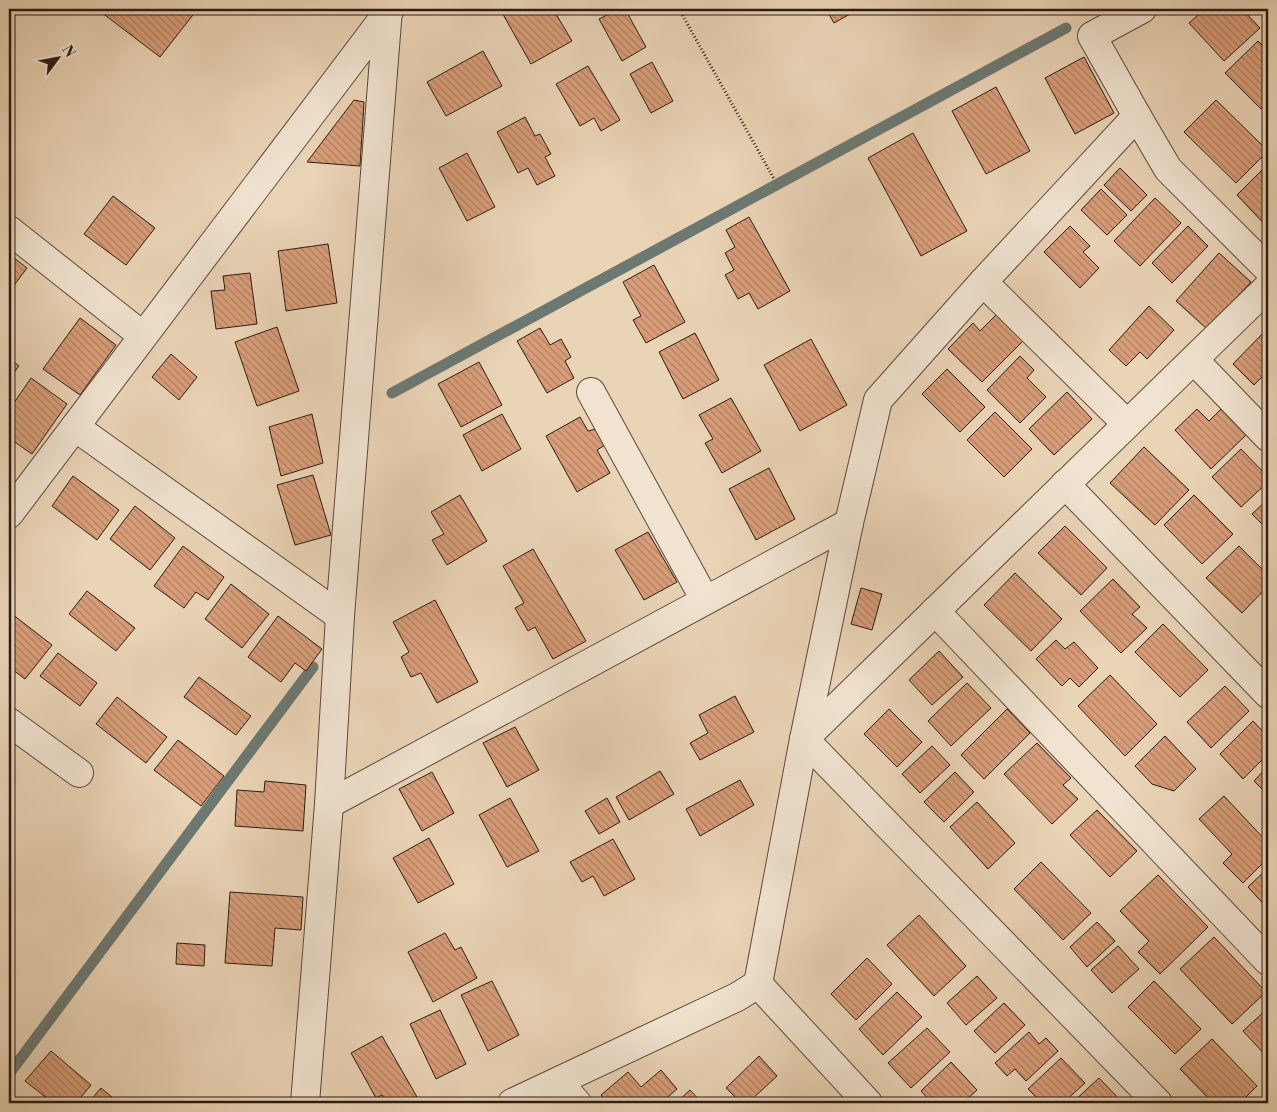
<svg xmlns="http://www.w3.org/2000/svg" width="1277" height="1112" font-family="'Libre Bodoni',serif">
<defs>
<pattern id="building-back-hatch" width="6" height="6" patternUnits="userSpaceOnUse" patternTransform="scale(1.25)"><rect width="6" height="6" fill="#d99e79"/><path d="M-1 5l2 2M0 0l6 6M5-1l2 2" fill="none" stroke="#b08062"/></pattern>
</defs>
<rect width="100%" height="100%" fill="#ead4b6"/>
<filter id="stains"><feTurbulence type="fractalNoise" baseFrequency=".004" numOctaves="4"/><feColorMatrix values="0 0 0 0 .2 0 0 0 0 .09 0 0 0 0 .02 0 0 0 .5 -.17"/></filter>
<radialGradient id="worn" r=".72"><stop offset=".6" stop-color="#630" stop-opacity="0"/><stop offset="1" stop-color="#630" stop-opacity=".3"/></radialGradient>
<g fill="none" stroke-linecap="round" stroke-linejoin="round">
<g stroke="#6c7973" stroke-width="11">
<polyline points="392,393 1066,28"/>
<polyline points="9,1074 313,667"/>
</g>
</g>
<g fill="url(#building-back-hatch)" stroke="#2b1c14">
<polygon points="97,9 193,9 196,11 160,57"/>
<polygon points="500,9 553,9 572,41 531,64"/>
<polygon points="619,9 625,9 646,47 622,61 599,19"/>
<polygon points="826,9 859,9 834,23"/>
<polygon points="1205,9 1242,9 1260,28 1224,61 1189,23"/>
<polygon points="1258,41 1268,51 1268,102 1261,109 1225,73"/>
<polygon points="483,51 502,86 446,116 427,82"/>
<polygon points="1084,57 1114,113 1075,134 1045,78"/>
<polygon points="652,62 673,101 651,113 630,74"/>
<polygon points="588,66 620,120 601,131 594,118 580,126 556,84"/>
<polygon points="996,87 1030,151 986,174 952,111"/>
<polygon points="354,100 364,102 360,166 307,162"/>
<polygon points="1216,100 1268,151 1236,183 1184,132"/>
<polygon points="525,117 535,136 540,134 551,154 545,157 555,176 537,185 528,168 518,173 497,132"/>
<polygon points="913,133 967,231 921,256 868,158"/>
<polygon points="467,153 495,207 467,221 439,168"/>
<polygon points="1268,164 1268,228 1237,195"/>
<polygon points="1120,168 1147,195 1131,211 1104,185"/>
<polygon points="1101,189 1127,215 1107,235 1081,210"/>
<polygon points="113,196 155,228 126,265 84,234"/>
<polygon points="1155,198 1181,223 1140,266 1114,241"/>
<polygon points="749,217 790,291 758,309 749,293 738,299 725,275 734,270 725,253 735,247 726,230"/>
<polygon points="1070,226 1090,246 1083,252 1099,268 1080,288 1044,252"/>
<polygon points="1188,226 1208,246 1172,283 1152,263"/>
<polygon points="328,244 337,303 286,311 278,251"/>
<polygon points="1219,253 1251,282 1207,329 1176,301"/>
<polygon points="9,254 27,268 9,292"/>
<polygon points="654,265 685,322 646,343 633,320 641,316 623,282"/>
<polygon points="250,273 257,324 216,329 211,291 225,290 223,276"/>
<polygon points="1149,306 1174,330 1147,359 1140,352 1126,366 1109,350"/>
<polygon points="997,314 1023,341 982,382 948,349 973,323 980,331"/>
<polygon points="80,318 116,345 80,395 43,369"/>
<polygon points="277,327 299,391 257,406 235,342"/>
<polygon points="540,328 550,345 561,339 571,357 565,361 574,378 547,393 517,341"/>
<polygon points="1267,329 1268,330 1268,375 1266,373 1254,385 1233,364"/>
<polygon points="695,333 719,380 683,399 659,352"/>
<polygon points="811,339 847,405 800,431 764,365"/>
<polygon points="171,354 197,377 179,400 152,377"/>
<polygon points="1020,356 1034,370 1027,378 1046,397 1020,423 987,390"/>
<polygon points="9,358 19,366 9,379"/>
<polygon points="479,362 502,405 461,427 438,384"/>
<polygon points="947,369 985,407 960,432 922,394"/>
<polygon points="31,378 67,404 32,454 9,438 9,410"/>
<polygon points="1067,392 1092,419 1054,455 1029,429"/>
<polygon points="731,398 761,451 722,473 705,443 713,439 699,415"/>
<polygon points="1222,408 1247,434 1211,469 1175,430 1197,409 1209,421"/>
<polygon points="995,412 1032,449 1004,477 967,440"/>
<polygon points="312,414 323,463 281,476 269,427"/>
<polygon points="502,414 521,449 482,471 463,435"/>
<polygon points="580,417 588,431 596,429 605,445 597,450 610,473 577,492 546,436"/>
<polygon points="1144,447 1189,490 1155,525 1110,483"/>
<polygon points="1241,449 1268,477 1268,482 1241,507 1212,477"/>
<polygon points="769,468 795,519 756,540 729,489"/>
<polygon points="313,475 331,535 295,545 277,485"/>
<polygon points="73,476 119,510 97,540 52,506"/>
<polygon points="460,495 487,541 447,565 432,540 444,534 431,512"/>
<polygon points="1194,495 1233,534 1202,564 1164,525"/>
<polygon points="1268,499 1268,530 1252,514"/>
<polygon points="135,506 175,538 150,570 110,539"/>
<polygon points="1065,526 1107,568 1081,595 1038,553"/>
<polygon points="648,532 677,582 644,600 615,550"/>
<polygon points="183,546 224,577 208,600 196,592 184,608 154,586"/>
<polygon points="1239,546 1268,575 1268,586 1242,613 1206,578"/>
<polygon points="533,549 586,641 553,659 535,627 528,631 515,608 524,603 503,566"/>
<polygon points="1015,573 1062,619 1031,651 984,605"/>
<polygon points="1113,579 1140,607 1132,614 1147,628 1121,653 1080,611"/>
<polygon points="231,584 269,614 242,648 205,619"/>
<polygon points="861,588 882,594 872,630 851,624"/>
<polygon points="87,591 135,628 116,651 69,614"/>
<polygon points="435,600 478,682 437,703 421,673 411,677 401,657 409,652 393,622"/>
<polygon points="12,614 52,645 25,679 9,667 9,618"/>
<polygon points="278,616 322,649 306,671 295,663 281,682 248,657"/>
<polygon points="1163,624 1208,670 1180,697 1135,652"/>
<polygon points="1056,640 1065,649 1074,642 1098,668 1079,687 1070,678 1062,686 1036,659"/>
<polygon points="939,651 963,677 932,705 909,680"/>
<polygon points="58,653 97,683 80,706 40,676"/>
<polygon points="1110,675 1157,724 1125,756 1078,706"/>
<polygon points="199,677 251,716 236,735 184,697"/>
<polygon points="967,683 991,708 951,746 928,721"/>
<polygon points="1225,686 1249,711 1211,748 1187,722"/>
<polygon points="735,696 754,732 700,760 690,743 708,733 699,715"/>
<polygon points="117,697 167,737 146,763 96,724"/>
<polygon points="889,709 922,742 897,767 864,734"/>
<polygon points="1007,709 1030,733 984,779 961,755"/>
<polygon points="1253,721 1268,737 1268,754 1243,779 1220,754"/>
<polygon points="515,727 539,770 507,787 483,743"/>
<polygon points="1165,736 1196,769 1174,791 1152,784 1135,766"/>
<polygon points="178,740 224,776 201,806 154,770"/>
<polygon points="1037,743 1071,778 1063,785 1078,799 1052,824 1004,774"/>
<polygon points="932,746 950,765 920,793 902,774"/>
<polygon points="1268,766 1268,795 1254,781"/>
<polygon points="660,771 674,794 629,820 616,797"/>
<polygon points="432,772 454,813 422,831 399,789"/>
<polygon points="955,772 974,792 944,822 924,802"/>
<polygon points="740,780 754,805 700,836 686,809"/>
<polygon points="265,781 306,785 303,831 235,826 237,790 264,792"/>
<polygon points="1224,796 1268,843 1268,858 1243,883 1223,863 1232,854 1199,819"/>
<polygon points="510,798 539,851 507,867 479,815"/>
<polygon points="607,798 620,822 599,834 585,811"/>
<polygon points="977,802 1015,843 988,869 950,827"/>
<polygon points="1097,810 1137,851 1110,877 1070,835"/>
<polygon points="429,838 454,884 418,903 393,858"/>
<polygon points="613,839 635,879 604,896 593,876 582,882 570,862"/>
<polygon points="1041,862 1091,913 1063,940 1014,889"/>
<polygon points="1268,868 1268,909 1248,887"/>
<polygon points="1158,875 1208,927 1160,974 1138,952 1149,941 1120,911"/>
<polygon points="230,892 303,897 301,930 275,928 272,966 225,963"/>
<polygon points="919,915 966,966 934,996 887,945"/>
<polygon points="1097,922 1115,941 1087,967 1070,947"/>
<polygon points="445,933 455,950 461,947 477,978 433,1002 408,952"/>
<polygon points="1214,937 1266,992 1232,1024 1180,969"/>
<polygon points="177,943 205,945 204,966 176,964"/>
<polygon points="1118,946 1139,969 1112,993 1091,970"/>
<polygon points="867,958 892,984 856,1020 831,994"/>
<polygon points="977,976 997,998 966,1025 947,1003"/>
<polygon points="492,981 519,1035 488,1051 461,995"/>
<polygon points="1154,981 1201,1029 1175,1054 1128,1007"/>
<polygon points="897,992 922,1017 883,1055 859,1029"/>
<polygon points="1004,1003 1025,1025 995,1053 974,1031"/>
<polygon points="1268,1008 1268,1058 1243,1031"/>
<polygon points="440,1010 466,1064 436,1079 410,1024"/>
<polygon points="927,1028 950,1052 911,1088 888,1063"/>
<polygon points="1029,1032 1039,1044 1046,1038 1058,1051 1026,1081 1015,1069 1007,1076 995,1063"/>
<polygon points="382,1036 417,1097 406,1103 387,1103 382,1095 376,1098 351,1053"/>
<polygon points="1212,1039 1257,1086 1240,1103 1213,1103 1180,1069"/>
<polygon points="51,1051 91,1085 76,1103 53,1103 25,1081"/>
<polygon points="759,1056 777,1076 748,1103 741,1103 726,1088"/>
<polygon points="1061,1058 1085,1083 1063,1103 1042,1103 1028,1089"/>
<polygon points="951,1062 977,1090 963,1103 932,1103 921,1091"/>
<polygon points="661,1070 677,1089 661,1103 608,1103 601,1095 628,1072 641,1087"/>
<polygon points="1099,1078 1123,1103 1072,1103"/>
<polygon points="101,1088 119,1103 88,1103"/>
<polygon points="690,1090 702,1103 676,1103"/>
</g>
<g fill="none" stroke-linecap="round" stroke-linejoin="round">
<g stroke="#5b4a3c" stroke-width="30">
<g id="minor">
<polyline points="1142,9 1092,36 1137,116 1168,169 1268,269"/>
<polyline points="9,230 143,336"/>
<polyline points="983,282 1127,424"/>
<polyline points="1194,360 1268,437"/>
<polyline points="591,392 705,600"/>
<polyline points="75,427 340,616"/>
<polyline points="1065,484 1268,694"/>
<polyline points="9,514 389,11"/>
<polyline points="935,611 1268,961"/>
<polyline points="9,722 79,773"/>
<polyline points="804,739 1268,287"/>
<polyline points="804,739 1158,1103"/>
<polyline points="329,804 849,523"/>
<polyline points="758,984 868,1103"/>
<polyline points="558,1082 577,1103"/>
<polyline points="305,1103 329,804 340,616 388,9"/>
<polyline points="512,1103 737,997 758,984 804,739 849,523 878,400 983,282 1137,116"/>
</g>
</g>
<polyline stroke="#2b1c14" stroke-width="3" stroke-dasharray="1 2.5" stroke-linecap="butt" points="679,9 774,179"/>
<use href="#minor" stroke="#f1e3d0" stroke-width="28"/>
</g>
<rect width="1277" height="1112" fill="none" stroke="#ead4b6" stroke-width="30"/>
<rect x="10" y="10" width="1257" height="1092" fill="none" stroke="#2b1c14" stroke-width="2.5"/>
<rect x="15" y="15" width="1247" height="1082" fill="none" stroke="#2b1c14"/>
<g transform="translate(58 58) rotate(58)" stroke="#f1e3d0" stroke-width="4" paint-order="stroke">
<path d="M0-4L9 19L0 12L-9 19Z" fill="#2b1c14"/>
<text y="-8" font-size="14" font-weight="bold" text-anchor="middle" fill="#2b1c14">N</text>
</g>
<rect width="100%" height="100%" filter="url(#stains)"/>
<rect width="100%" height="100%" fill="url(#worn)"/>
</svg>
